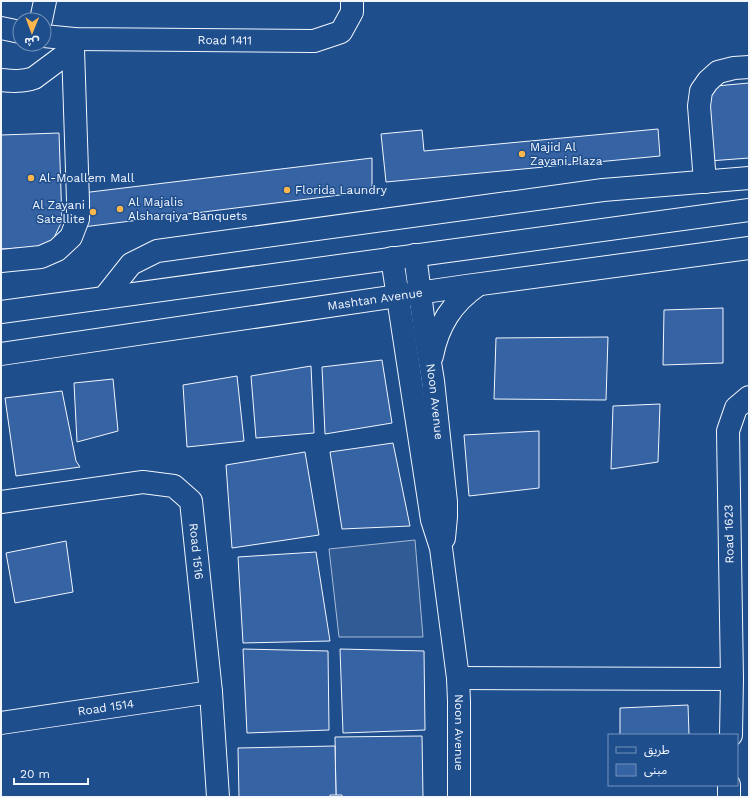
<svg xmlns="http://www.w3.org/2000/svg" width="750" height="798" font-family="'Work Sans','Noto Sans Arabic',sans-serif">
<rect width="100%" height="100%" fill="#1f4e8c"/>
<polygon fill="#305b95" stroke="#a8bbd7" points="415,540 423,637 339,637 329,549"/>
<g fill="#3563a3" stroke="#f2f6ff">
<polygon points="749,83 749,158 709,161 705,87"/>
<polygon points="658,129 660,156 386,182 381,134 422,130 424,151"/>
<polygon points="59,133 62,221 51,244 41,247 1,249 1,135"/>
<polygon points="372,158 372,191 83,227 82,193"/>
<polygon points="723,308 723,363 663,365 664,310"/>
<polygon points="608,337 606,400 494,399 496,338"/>
<polygon points="382,360 392,423 325,434 322,367"/>
<polygon points="311,366 314,433 256,438 251,376"/>
<polygon points="237,376 244,441 187,447 183,385"/>
<polygon points="113,379 118,431 77,442 74,383"/>
<polygon points="62,391 76,461 80,467 16,476 5,398"/>
<polygon points="660,404 658,462 611,469 613,406"/>
<polygon points="539,431 539,488 469,496 464,435"/>
<polygon points="393,443 410,526 342,529 330,452"/>
<polygon points="305,452 319,535 232,548 226,465"/>
<polygon points="66,541 73,592 15,603 6,553"/>
<polygon points="316,552 330,641 243,643 238,557"/>
<polygon points="243,649 328,651 329,730 247,733"/>
<polygon points="340,649 424,651 425,730 343,733"/>
<polygon points="688,705 689,735 620,735 620,708"/>
<polygon points="422,736 423,797 342,797 342,795 336,795 335,737"/>
<polygon points="335,746 336,795 330,795 330,797 239,797 238,748"/>
</g>
<g fill="none" stroke-linecap="round" stroke-linejoin="round">
<g stroke="#f2f6ff" stroke-width="24">
<g id="minor">
<polyline points="41,20 45,1"/>
<polyline points="1,28 20,32"/>
<path id="s1" d="M 44,36 L 74,39 L 314,41 L 341,32 L 352,12 L 352,1"/>
<path d="M 1,80 C 12,81 23,82 34,78 L 73,49"/>
<polyline points="705,182 699,106 701,91 708,81 718,72 734,68 749,67"/>
<path id="s2" d="M 415,255 L 425,332 L 433,381 L 446,502 L 446,517 L 444,538"/>
<path id="s3" d="M 392,258 L 432,520 L 441,548 L 458,678 L 459,701 L 459,797"/>
<polyline points="1,261 41,257 57,250 71,237 78,219 78,201 73,49 74,39"/>
<polyline points="104,298 131,264 157,251 603,190 749,178"/>
<polyline points="1,312 749,210"/>
<path id="s4" d="M 1,354 L 466,286 L 749,248"/>
<path d="M 432,356 C 438,325 452,303 478,285"/>
<path id="s5" d="M 1,502 L 143,482 L 174,486 L 191,501 L 211,692 L 218,797"/>
<polyline points="458,678 732,679"/>
<path id="s6" d="M 1,723 L 211,692"/>
<polyline points="731,735 732,679 728,431 736,408 749,397"/>
<polyline points="729,797 729,785"/>
</g>
</g>
<use href="#minor" stroke="#1f4e8c" stroke-width="22"/>
</g>
<g fill="#ffb74d" stroke="#1f4e8c" stroke-width="1.5">
<circle cx="522" cy="154" r="4"/>
<circle cx="31" cy="178" r="4"/>
<circle cx="287" cy="190" r="4"/>
<circle cx="120" cy="209" r="4"/>
<circle cx="93" cy="212" r="4"/>
</g>
<g text-anchor="middle" stroke-width="3" stroke-linejoin="round" paint-order="stroke">
<g font-size="12" fill="#f2f6ff" stroke="#1f4e8c">
<text dy="4" stroke="none"><textPath href="#s1" startOffset="181">Road 1411</textPath></text>
<text dy="4" stroke="none"><textPath href="#s4" startOffset="378">Mashtan Avenue</textPath></text>
<text dy="4" stroke="none"><textPath href="#s2" startOffset="148">Noon Avenue</textPath></text>
<text transform="translate(729 534) rotate(-91)" y="4">Road 1623</text>
<text dy="4" stroke="none"><textPath href="#s5" startOffset="248">Road 1516</textPath></text>
<text dy="4" stroke="none"><textPath href="#s6" startOffset="106">Road 1514</textPath></text>
<text dy="4" stroke="none"><textPath href="#s3" startOffset="480">Noon Avenue</textPath></text>
</g>
<g font-size="12" fill="#f2f6ff" stroke="#1f4e8c" text-anchor="start">
<text x="530" y="151">Majid Al<tspan x="530" dy="14">Zayani Plaza</tspan></text>
<text x="39" y="182">Al-Moallem Mall</text>
<text x="295" y="194">Florida Laundry</text>
<text x="128" y="206">Al Majalis<tspan x="128" dy="14">Alsharqiya Banquets</tspan></text>
<text x="85" y="209" text-anchor="end">Al Zayani<tspan x="85" dy="14">Satellite</tspan></text>
</g>
</g>
<rect width="750" height="798" fill="none" stroke="#f2f6ff" stroke-width="4"/>
<rect x="608" y="734" width="130" height="52" fill="#1f4e8c" stroke="#7391ba"/>
<rect x="616" y="747" width="20" height="6" fill="#1f4e8c" stroke="#7391ba"/>
<text x="644" y="754" font-size="12" fill="#f2f6ff">طريق</text>
<rect x="616" y="764" width="20" height="12" fill="#3563a3" stroke="#7391ba"/>
<text x="644" y="774" font-size="12" fill="#f2f6ff">مبنى</text>
<g transform="translate(32 32) rotate(181)"><circle r="19" fill="#1f4e8c" stroke="#7391ba"/>
<path d="M0-3L7 15L0 10L-7 15Z" fill="#ffb74d"/>
<text y="-6" font-size="11" font-weight="bold" text-anchor="middle" fill="#f2f6ff">ش</text>
</g>
<path d="M14 778v6h74v-6" fill="none" stroke="#f2f6ff" stroke-width="2"/>
<text x="20" y="778" font-size="12" fill="#f2f6ff" stroke="#1f4e8c" stroke-width="3" paint-order="stroke">20 m</text>
</svg>
